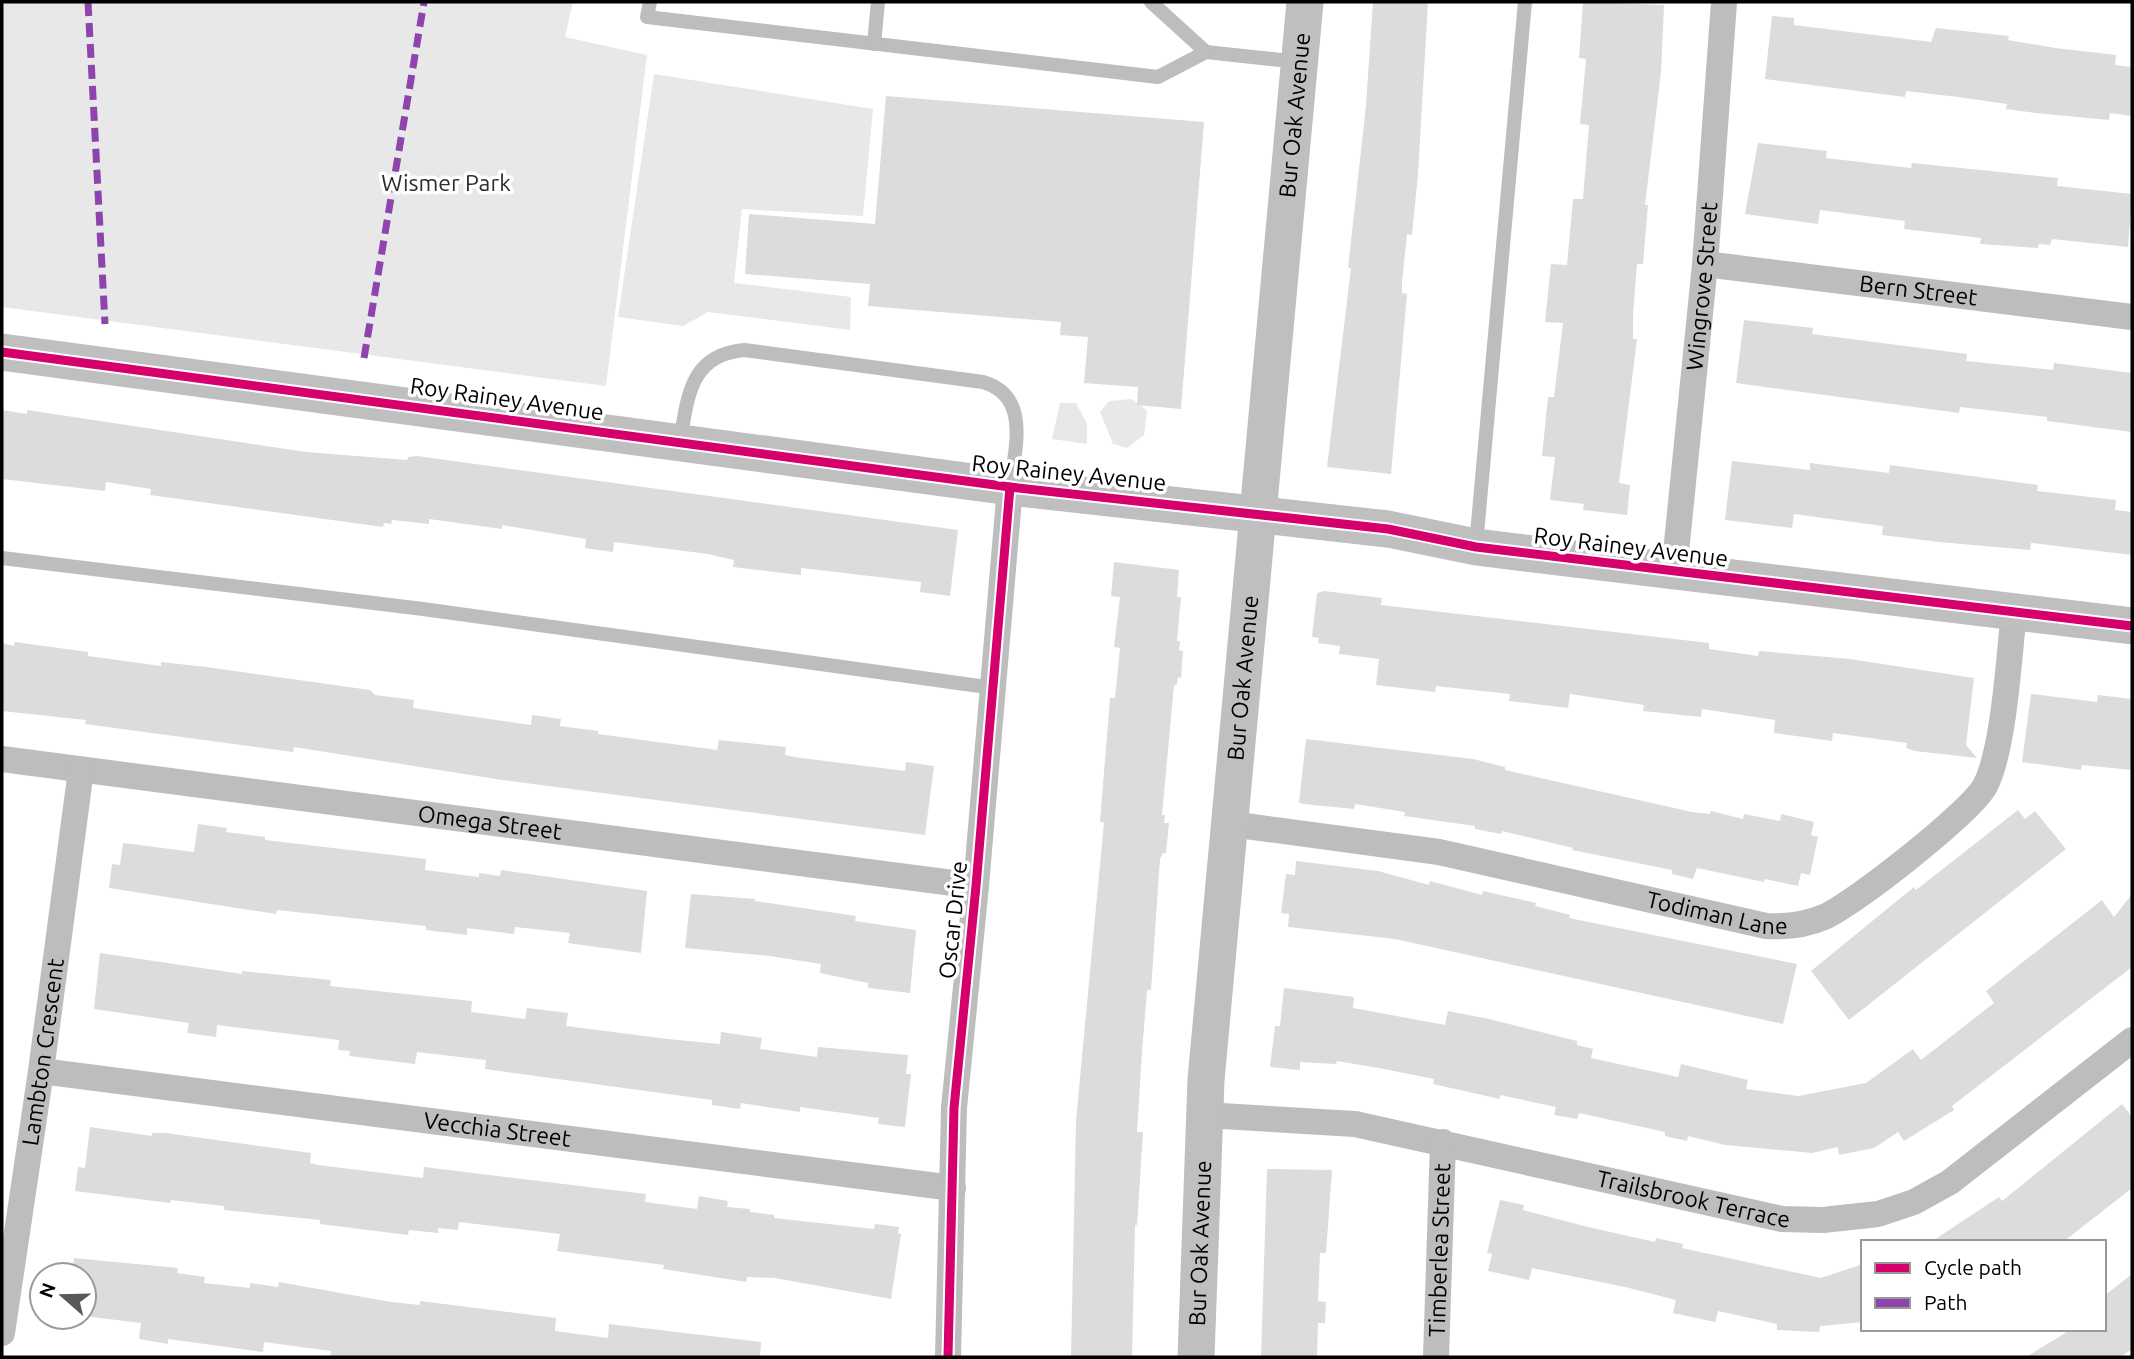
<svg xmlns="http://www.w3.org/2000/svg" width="2134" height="1359" font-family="Ubuntu,sans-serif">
<rect width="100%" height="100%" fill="#fff"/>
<g fill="#e8e8e8">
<polygon points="2,2 573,2 565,37 647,55 606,386 2,307"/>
<polygon points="654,74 873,109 863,216 742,209 734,283 851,297 850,330 708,312 683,326 618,317"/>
<polygon points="1132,399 1147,411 1144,435 1127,448 1113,444 1100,412 1109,401"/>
<polygon points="1060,403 1076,403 1087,424 1087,444 1052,439"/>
</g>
<g fill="#dcdcdc">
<polygon points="1373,2 1428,2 1418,174 1412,235 1407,234 1402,282 1402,293 1407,294 1391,474 1327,467 1351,268 1348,268 1366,105"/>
<polygon points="1583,2 1664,5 1661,72 1645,205 1648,205 1643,264 1637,264 1633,315 1633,339 1637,339 1619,483 1630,485 1627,515 1583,510 1584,504 1550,500 1555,457 1542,456 1548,397 1554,397 1563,323 1545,322 1551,264 1567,265 1573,199 1583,199 1589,125 1580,124 1586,59 1579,58"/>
<polygon points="1772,16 1794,18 1794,25 1931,42 1936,28 2009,36 2008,40 2055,48 2116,55 2115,65 2132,67 2132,116 2110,113 2109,120 2036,113 2006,109 2007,104 1958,97 1906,91 1905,97 1765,79"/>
<polygon points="886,96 1204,122 1181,409 1137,405 1138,387 1084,383 1088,337 1060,335 1061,322 868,306 870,284 745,274 749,214 875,224"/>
<polygon points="1758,143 1827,151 1826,158 1911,168 1912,163 2058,178 2057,186 2132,194 2128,247 2052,239 2050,245 2039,244 2038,248 1980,244 1981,238 1904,229 1905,221 1820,210 1818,224 1745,214"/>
<polygon points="1744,320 1813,328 1812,334 1967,354 1966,361 2053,370 2054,363 2132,373 2132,432 2047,421 2047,417 1960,407 1959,413 1736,383"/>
<polygon points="2,410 27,414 27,410 306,452 407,460 408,457 417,456 958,530 950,596 920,592 921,582 801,568 801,575 733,567 734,560 708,554 614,542 613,552 585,548 586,539 502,525 502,529 429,519 429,524 392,520 391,524 384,523 383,527 150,495 151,489 106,482 105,491 2,479"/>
<polygon points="1732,461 1810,470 1810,463 1889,473 1890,465 2038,485 2037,491 2116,500 2115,510 2132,512 2132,555 2031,543 2030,550 1939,542 1882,535 1883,526 1794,514 1792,528 1725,520"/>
<polygon points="1114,562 1179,570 1177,597 1181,597 1177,641 1180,641 1179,650 1183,651 1181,678 1178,677 1177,685 1174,685 1162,815 1165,815 1164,823 1169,823 1166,853 1163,853 1160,859 1151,990 1147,990 1142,1052 1137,1132 1143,1132 1137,1225 1135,1225 1132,1357 1071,1357 1076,1121 1104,822 1100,822 1110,698 1115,698 1120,648 1114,647 1120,597 1111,596"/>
<polygon points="1324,591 1382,598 1381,605 1709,643 1709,649 1758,656 1759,651 1850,659 1974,678 1966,745 1977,758 1915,751 1906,748 1907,743 1833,733 1832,741 1774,733 1775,720 1702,709 1701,717 1643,711 1644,705 1570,694 1568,708 1509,701 1510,694 1482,691 1436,686 1435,692 1376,685 1379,659 1339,654 1340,646 1318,643 1319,638 1312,637 1317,593"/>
<polygon points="15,642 88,652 88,656 161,666 161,662 206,667 370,690 375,695 414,700 413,708 531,725 532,715 561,719 560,726 598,731 598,734 717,750 719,740 786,747 785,755 794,757 905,771 906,762 934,766 925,835 502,780 294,747 293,752 85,724 86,720 2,711 2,643 14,646"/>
<polygon points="2031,694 2097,702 2098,695 2132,699 2132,770 2082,765 2081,770 2022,762"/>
<polygon points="1306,739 1473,759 1505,767 1505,770 1692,812 1710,814 1711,811 1743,819 1744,814 1780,821 1781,814 1814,822 1811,835 1818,837 1810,875 1801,873 1798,886 1765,879 1764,882 1697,868 1693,879 1672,874 1672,870 1572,850 1573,848 1502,831 1501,834 1475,829 1475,826 1404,816 1405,812 1355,804 1354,809 1304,804 1299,803"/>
<polygon points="2018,810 2025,819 2035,811 2066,849 1849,1020 1811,971 1914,887 1916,890"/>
<polygon points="198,824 227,828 226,832 265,837 265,840 426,859 425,870 479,877 479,873 500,876 501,870 647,891 641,953 568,943 570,933 515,927 514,934 467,928 467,935 426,930 426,926 277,910 276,914 109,888 112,864 120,865 123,843 194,852"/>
<polygon points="1296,861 1378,871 1429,885 1430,881 1482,895 1483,891 1536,903 1535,906 1570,915 1569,918 1797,964 1783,1024 1395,939 1288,927 1289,914 1281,913 1286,874 1295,875"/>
<polygon points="691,894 755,899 755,901 856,916 855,921 916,930 910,993 868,988 868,983 820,973 821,964 770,956 685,948"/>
<polygon points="2132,894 2132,967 1952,1106 1954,1110 1904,1141 1898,1132 1874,1148 1839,1155 1838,1147 1812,1153 1725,1145 1688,1136 1687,1141 1665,1136 1665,1132 1579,1113 1577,1119 1554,1115 1556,1107 1500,1095 1500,1099 1433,1084 1434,1079 1379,1068 1337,1061 1336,1064 1300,1062 1300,1070 1270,1067 1275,1026 1280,1026 1284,988 1354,997 1353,1008 1445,1025 1448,1011 1489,1019 1577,1041 1577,1045 1593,1049 1591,1058 1678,1077 1681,1064 1748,1080 1746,1089 1798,1096 1866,1083 1913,1049 1921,1060 1994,1003 1986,991 2102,900 2114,917"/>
<polygon points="100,953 242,974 242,971 331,980 330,986 472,1001 471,1012 525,1019 527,1008 568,1013 566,1026 668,1039 720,1044 721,1032 762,1038 760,1049 817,1057 818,1047 908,1055 906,1074 911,1074 905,1127 878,1124 879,1118 800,1107 800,1112 741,1103 740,1109 712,1105 712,1100 485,1069 486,1060 417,1052 415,1064 349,1056 350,1051 338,1050 339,1040 217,1025 216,1037 187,1033 189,1023 94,1009"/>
<polygon points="2122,1104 2132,1117 2132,1188 2063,1242 1931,1242 1999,1197 2002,1201"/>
<polygon points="90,1127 152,1136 152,1133 166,1133 311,1153 310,1163 318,1165 423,1178 424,1167 646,1194 645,1202 697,1209 699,1196 728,1201 727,1207 750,1209 750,1212 774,1215 774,1218 874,1229 875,1224 899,1227 898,1233 901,1234 891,1299 775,1278 747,1277 746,1282 663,1269 664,1265 557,1251 560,1234 459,1222 458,1230 438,1228 438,1233 409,1230 408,1235 320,1224 320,1220 224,1210 224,1206 171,1200 170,1203 75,1191 78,1167 85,1168"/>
<polygon points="1267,1169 1332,1170 1326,1253 1320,1253 1318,1301 1326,1302 1325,1323 1318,1323 1317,1357 1261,1357"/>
<polygon points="1500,1200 1524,1205 1523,1210 1588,1227 1655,1242 1656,1238 1683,1244 1682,1248 1821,1278 1863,1264 1863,1322 1820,1326 1819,1332 1777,1330 1777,1324 1718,1311 1715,1322 1673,1313 1676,1300 1625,1287 1532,1268 1529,1280 1488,1271 1492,1254 1487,1253"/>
<polygon points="74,1258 178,1268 177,1273 205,1277 204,1283 250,1288 250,1283 278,1287 279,1282 391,1302 420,1305 420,1301 556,1318 555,1331 608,1338 609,1324 761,1342 760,1357 330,1357 331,1351 264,1342 263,1352 168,1339 168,1344 139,1339 141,1323 84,1316 84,1275 72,1275"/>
<polygon points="2132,1274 2132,1349 2121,1357 2026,1357 2072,1329 2104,1329 2104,1296"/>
</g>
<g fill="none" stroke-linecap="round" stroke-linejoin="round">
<g stroke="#bdbdbd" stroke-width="14">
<polyline points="650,2 647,17 1158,77 1206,52 1299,62"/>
<polyline points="1151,2 1206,52"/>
<polyline points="874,44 878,2"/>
<path d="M 680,441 C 688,396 690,355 744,350 L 983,382 C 1031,396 1015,449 1010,487"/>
<polyline points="1476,545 1525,2"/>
<polyline points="2,558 423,609 994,688"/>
</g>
<g stroke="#bdbdbd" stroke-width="26">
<path id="s1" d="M 1705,264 L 2132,317"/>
<path id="s2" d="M 1674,572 L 1705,264 L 1724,2"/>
<path id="s3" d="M 2,759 L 976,886"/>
<path id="s4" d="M 1231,824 L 1439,852 L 1766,926 C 1786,927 1806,925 1824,917 C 1854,904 1970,813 1985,786 C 2004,750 2009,656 2014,612"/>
<path id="s5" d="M 41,1071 L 953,1188"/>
<path id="s6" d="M 1205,1115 L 1355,1124 L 1782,1219 L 1823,1220 L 1878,1214 L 1914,1202 L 1950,1182 L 2132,1040"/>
<path id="s7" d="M 2,1333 L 41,1071 L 81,770"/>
<polyline points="948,1357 954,1108 976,886 1010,487"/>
<path id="s8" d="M 1436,1357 L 1443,1142"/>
</g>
<g stroke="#bfbfbf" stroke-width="37">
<polyline points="2,352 1010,487 1388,529 1476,547 2132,626"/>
<path id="s9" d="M 1196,1357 L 1206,1080 L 1305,2"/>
</g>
<g stroke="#8e44ad" stroke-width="7" stroke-dasharray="14 7" stroke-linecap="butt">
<polyline points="88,2 105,324"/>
<polyline points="364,358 424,2"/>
</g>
<g stroke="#fff" stroke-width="13">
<g id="cycleway">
<polyline points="2,352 1010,487 1388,529 1476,547 2132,626"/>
<polyline points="948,1357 954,1108 976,886 1010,487"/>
</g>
</g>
<use href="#cycleway" stroke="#d6006c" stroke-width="9"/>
</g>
<g text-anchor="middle" stroke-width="7" stroke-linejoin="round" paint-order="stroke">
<g font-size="23" fill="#000" stroke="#fff">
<text dy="8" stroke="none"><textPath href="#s9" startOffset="1246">Bur Oak Avenue</textPath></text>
<text dy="8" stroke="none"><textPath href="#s2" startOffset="287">Wingrove Street</textPath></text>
<text dy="8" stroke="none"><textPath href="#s1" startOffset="215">Bern Street</textPath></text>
<text transform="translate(507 399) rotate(8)" y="8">Roy Rainey Avenue</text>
<text transform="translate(1069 473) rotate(6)" y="8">Roy Rainey Avenue</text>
<text transform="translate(1631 547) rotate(7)" y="8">Roy Rainey Avenue</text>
<text dy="8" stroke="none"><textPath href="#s9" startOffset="681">Bur Oak Avenue</textPath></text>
<text dy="8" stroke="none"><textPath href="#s3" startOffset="492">Omega Street</textPath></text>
<text dy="8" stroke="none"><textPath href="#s4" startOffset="495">Todiman Lane</textPath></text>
<text transform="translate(953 920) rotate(-84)" y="8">Oscar Drive</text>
<text dy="8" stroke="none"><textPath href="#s7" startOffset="284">Lambton Crescent</textPath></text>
<text dy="8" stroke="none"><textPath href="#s5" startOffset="460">Vecchia Street</textPath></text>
<text dy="8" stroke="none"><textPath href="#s6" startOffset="497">Trailsbrook Terrace</textPath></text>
<text dy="8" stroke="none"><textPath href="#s9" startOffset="114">Bur Oak Avenue</textPath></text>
<text dy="8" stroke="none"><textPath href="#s8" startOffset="107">Timberlea Street</textPath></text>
</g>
<g font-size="23" fill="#2d2d2d" stroke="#fff">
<text x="446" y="191">Wismer Park</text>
</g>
</g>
<rect width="2134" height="1359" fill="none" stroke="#000000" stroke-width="7"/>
<rect x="1861" y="1240" width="245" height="91" fill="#ffffff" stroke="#999999" stroke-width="2"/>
<rect x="1875" y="1263" width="35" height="10" fill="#d6006c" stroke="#999999" stroke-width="2"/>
<text x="1924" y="1275" font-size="21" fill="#000000">Cycle path</text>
<rect x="1875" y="1298" width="35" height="10" fill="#8e44ad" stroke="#999999" stroke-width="2"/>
<text x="1924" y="1310" font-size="21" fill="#000000">Path</text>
<g transform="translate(63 1296) rotate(290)"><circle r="33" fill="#ffffff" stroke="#999999" stroke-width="2"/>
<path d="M0-5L12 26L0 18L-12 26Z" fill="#595959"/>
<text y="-10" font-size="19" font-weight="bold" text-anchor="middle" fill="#000000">N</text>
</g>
</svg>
